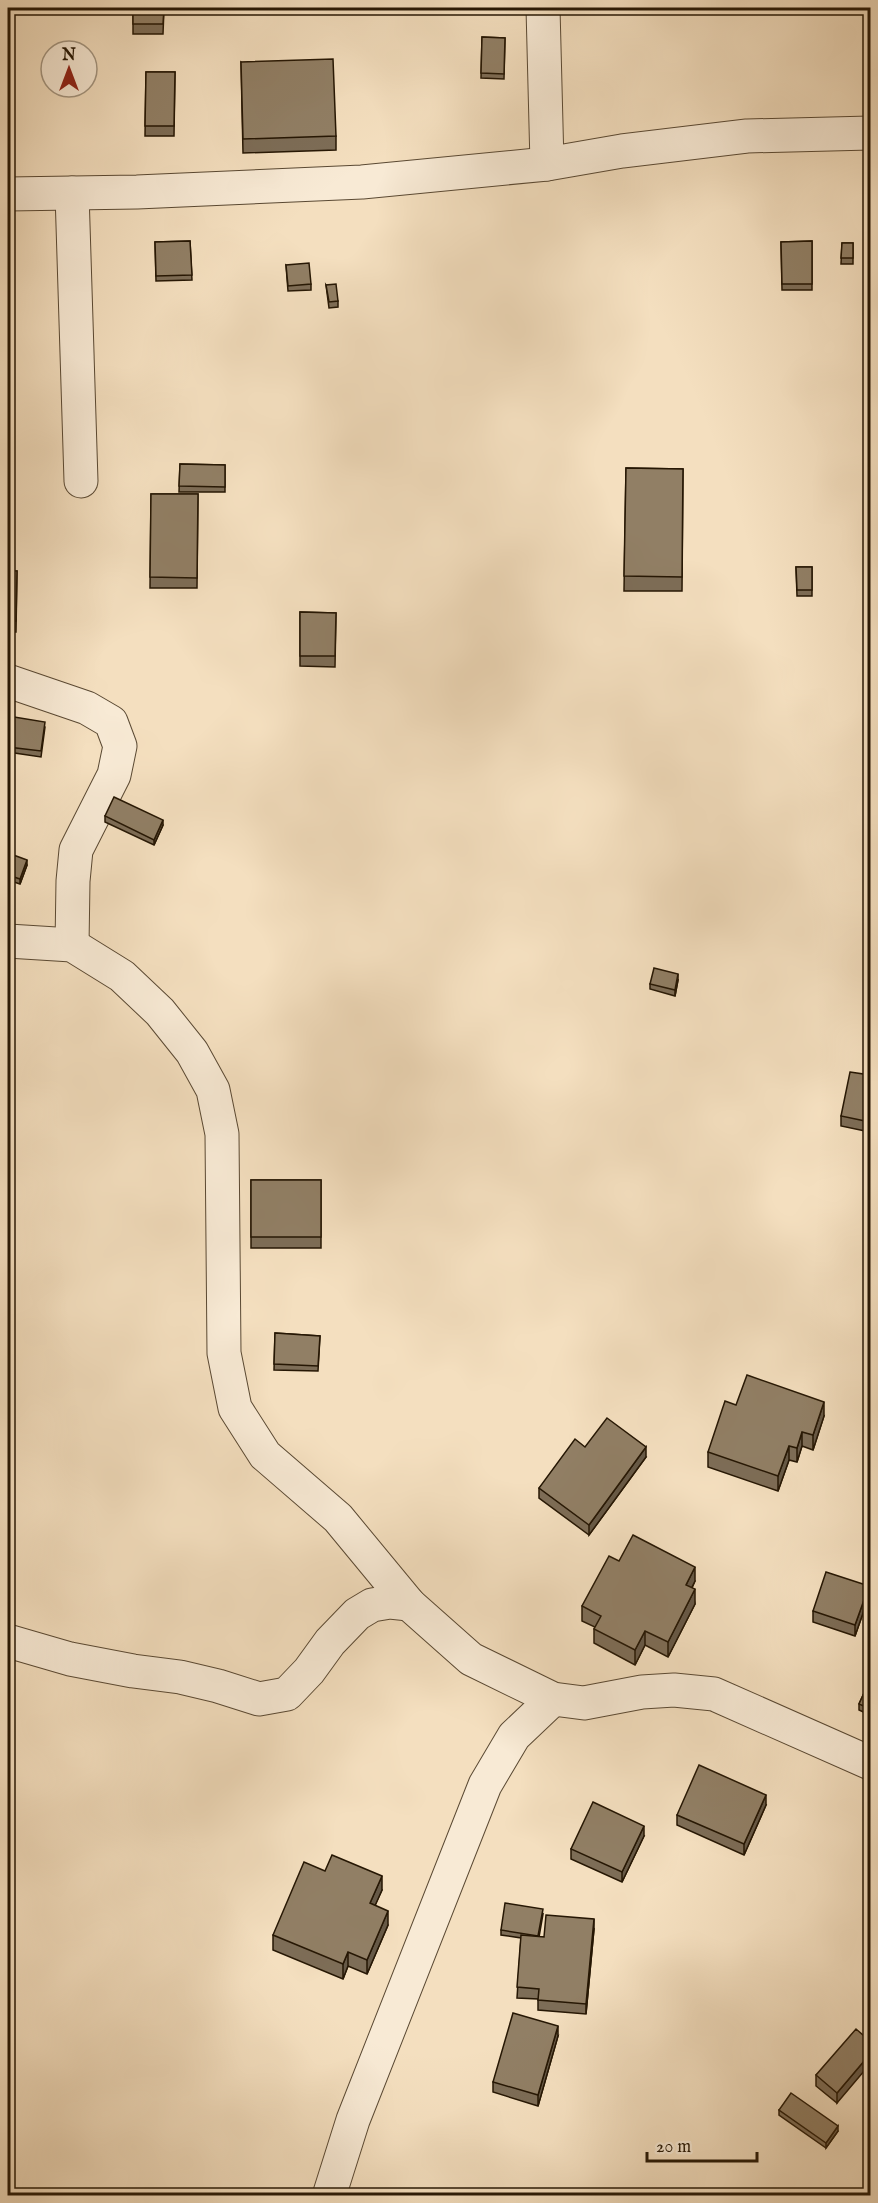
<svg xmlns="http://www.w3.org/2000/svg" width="878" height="2203" font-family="'IM FELL English',serif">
<rect width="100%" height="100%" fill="#f4dfbf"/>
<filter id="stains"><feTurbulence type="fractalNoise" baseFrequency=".00333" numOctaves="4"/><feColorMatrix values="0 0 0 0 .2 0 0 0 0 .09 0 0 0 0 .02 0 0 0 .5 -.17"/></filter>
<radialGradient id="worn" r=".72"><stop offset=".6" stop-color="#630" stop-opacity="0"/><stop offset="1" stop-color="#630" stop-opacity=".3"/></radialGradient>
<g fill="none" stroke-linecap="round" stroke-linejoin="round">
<g stroke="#5a4933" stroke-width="35">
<g id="minor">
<polyline points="543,8 547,164"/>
<polyline points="72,193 81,481"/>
<polyline points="8,194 137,192 362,182 547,164 622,151 747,136 870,133"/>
<polyline points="8,681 87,708 111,722 120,746 114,775 76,850 73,881 72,945"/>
<polyline points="8,941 72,945 122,976 160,1012 192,1052 213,1090 222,1134 224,1353 235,1408 265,1455 338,1518 409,1604 471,1659 553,1699 584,1703 642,1692 674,1690 714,1694 870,1763"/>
<polyline points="8,1641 70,1659 133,1671 180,1677 218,1686 259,1699 287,1694 309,1671 330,1642 357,1614 372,1605 390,1602 409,1604"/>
<polyline points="329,2196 353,2120 485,1785 514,1736 553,1699"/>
</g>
</g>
<use href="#minor" stroke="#f8ead5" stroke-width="33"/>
</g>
<g fill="#7d6d57" stroke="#261704" stroke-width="1.5">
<polygon points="133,8 164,8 163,34 133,34"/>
<polygon points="482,37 505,38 504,79 481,78"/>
<polygon points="241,62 336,136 336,150 243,153"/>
<polygon points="146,72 175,72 174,136 145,136"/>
<polygon points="190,241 192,280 156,281 155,242"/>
<polygon points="812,241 812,290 782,290 781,242"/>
<polygon points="842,243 853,243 853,264 841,264"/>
<polygon points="286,265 311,284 311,290 288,291"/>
<polygon points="326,285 338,301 338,307 329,308"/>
<polygon points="8,448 10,448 9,491 8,491"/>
<polygon points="180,464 225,465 225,492 179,492"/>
<polygon points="626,468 683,469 682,591 624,591"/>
<polygon points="151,494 198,494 197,588 150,588"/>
<polygon points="796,567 812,567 812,596 797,596"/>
<polygon points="8,571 17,571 16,632 8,632"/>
<polygon points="300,612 336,613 335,667 300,666"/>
<polygon points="8,716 45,727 41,757 8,752"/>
<polygon points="105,816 163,825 154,845 105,822"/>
<polygon points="8,853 27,865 20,884 8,880"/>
<polygon points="678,980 675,996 650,989 650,984"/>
<polygon points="870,1075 870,1132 841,1126 841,1116"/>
<rect x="251" y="1180" width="70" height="68"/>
<polygon points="275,1333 320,1336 318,1371 274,1370"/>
<polygon points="870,1337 870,1353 865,1349 865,1344"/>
<polygon points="824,1416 813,1450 802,1446 797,1462 789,1460 778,1491 708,1467 708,1452"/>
<polygon points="585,1447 646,1457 589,1535 539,1498 539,1488"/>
<polygon points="619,1561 695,1581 692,1588 695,1604 668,1657 645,1645 635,1665 594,1643 594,1629 595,1627 582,1621 582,1606"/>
<polygon points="869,1596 855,1636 813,1622 813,1611"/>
<polygon points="870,1680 870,1715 859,1710 859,1704"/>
<polygon points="766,1805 744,1855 677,1825 677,1815"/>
<polygon points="644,1836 622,1882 571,1859 571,1849"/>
<polygon points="325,1871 382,1890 375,1905 388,1925 367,1974 348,1966 343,1979 273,1950 273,1935"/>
<polygon points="543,1914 539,1937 544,1937 594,1929 586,2014 538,2010 538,1999 517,1998 521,1938 501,1935 501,1930"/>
<polygon points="558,2036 538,2106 493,2092 493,2082"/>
<polygon points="870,2041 837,2103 816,2086 816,2075"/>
<polygon points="779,2110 838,2131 826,2148 779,2115"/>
</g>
<g fill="#665947" stroke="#261704" stroke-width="1.5">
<polygon points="163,820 163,825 154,845 154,840"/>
<polygon points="27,860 27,865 20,884 20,879"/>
<polygon points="678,974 678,980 675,996 675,990"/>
<polygon points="824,1402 824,1416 813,1450 813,1435"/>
<polygon points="802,1432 802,1446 797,1462 797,1448"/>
<polygon points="789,1446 789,1460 778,1491 778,1476"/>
<polygon points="646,1447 646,1457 589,1535 589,1525"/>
<polygon points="695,1567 695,1581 686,1599 686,1585"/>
<polygon points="869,1586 869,1596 855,1636 855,1625"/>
<polygon points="695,1589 695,1604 668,1657 668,1642"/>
<polygon points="645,1631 645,1645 635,1665 635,1650"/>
<polygon points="766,1795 766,1805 744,1855 744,1844"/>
<polygon points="644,1826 644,1836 622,1882 622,1872"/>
<polygon points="382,1876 382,1890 370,1917 370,1903"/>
<polygon points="388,1911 388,1925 367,1974 367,1960"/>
<polygon points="594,1919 594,1929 586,2014 586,2004"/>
<polygon points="348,1952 348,1966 343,1979 343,1964"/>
<polygon points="558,2026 558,2036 538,2106 538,2095"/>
<polygon points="870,2054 870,2064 837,2103 837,2093"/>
<polygon points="838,2126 838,2131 826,2148 826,2143"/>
</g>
<g fill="#917f65" stroke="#261704" stroke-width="1.5">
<polygon points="133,8 164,8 163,24 133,24"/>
<polygon points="482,37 505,38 504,74 481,73"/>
<polygon points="333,59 336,136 243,139 241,62"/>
<polygon points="146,72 175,72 174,126 145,126"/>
<polygon points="190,241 192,275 156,276 155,242"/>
<polygon points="812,241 812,284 782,284 781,242"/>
<polygon points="842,243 853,243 853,258 841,258"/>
<polygon points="309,263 311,284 288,286 286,265"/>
<polygon points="336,284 338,301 329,302 326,285"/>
<polygon points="8,448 10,448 9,481 8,481"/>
<polygon points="180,464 225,465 225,487 179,486"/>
<polygon points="626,468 683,469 682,577 624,576"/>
<polygon points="151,494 198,494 197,578 150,577"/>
<polygon points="796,567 812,567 812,590 797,590"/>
<polygon points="8,571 17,571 16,621 8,621"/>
<polygon points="300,612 336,613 335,656 300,656"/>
<polygon points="8,716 45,722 41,751 8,747"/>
<polygon points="114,797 163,820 154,840 105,816"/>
<polygon points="8,853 27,860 20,879 8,875"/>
<polygon points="654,968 678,974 675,990 650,984"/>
<polygon points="850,1072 870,1075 870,1122 841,1116"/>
<rect x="251" y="1180" width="70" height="57"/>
<polygon points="275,1333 320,1336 318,1366 274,1364"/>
<polygon points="870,1337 870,1348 865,1344"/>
<polygon points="747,1375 824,1402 813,1435 802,1432 797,1448 789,1446 778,1476 708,1452 725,1401 736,1405"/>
<polygon points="607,1418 646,1447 589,1525 539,1488 575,1439 585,1447"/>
<polygon points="633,1535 695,1567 686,1585 695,1589 668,1642 645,1631 635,1650 594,1629 601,1616 582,1606 609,1556 619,1561"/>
<polygon points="826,1572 869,1586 855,1625 813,1611"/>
<polygon points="870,1680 870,1709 859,1704"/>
<polygon points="699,1765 766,1795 744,1844 677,1815"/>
<polygon points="593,1802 644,1826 622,1872 571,1849"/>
<polygon points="332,1855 382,1876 370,1903 388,1911 367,1960 348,1952 343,1964 273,1935 304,1862 325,1871"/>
<polygon points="505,1903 543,1909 538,1936 501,1930"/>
<polygon points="546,1915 594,1919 586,2004 538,2000 539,1989 517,1987 521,1935 544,1937"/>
<polygon points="513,2013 558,2026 538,2095 493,2082"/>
<polygon points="856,2029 870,2041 870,2054 837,2093 816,2075"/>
<polygon points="791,2093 838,2126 826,2143 779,2110"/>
</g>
<rect width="878" height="2203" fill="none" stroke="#f4dfbf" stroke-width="30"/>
<rect x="9" y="9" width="860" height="2185" fill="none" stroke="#261704" stroke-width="3"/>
<rect x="15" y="15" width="848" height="2173" fill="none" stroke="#261704" stroke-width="1.5"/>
<g transform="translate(69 69)"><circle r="28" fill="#f8ead5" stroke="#a49681" stroke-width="1.5"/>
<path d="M0-4.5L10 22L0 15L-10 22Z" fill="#8f2418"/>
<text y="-9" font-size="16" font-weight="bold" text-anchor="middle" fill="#261704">N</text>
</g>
<path d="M647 2152v9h110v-9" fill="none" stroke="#261704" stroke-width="3"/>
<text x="656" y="2152" font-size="18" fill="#261704" stroke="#f8ead5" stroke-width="4.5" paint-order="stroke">20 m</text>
<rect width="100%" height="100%" filter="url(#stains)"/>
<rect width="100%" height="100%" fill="url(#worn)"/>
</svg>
